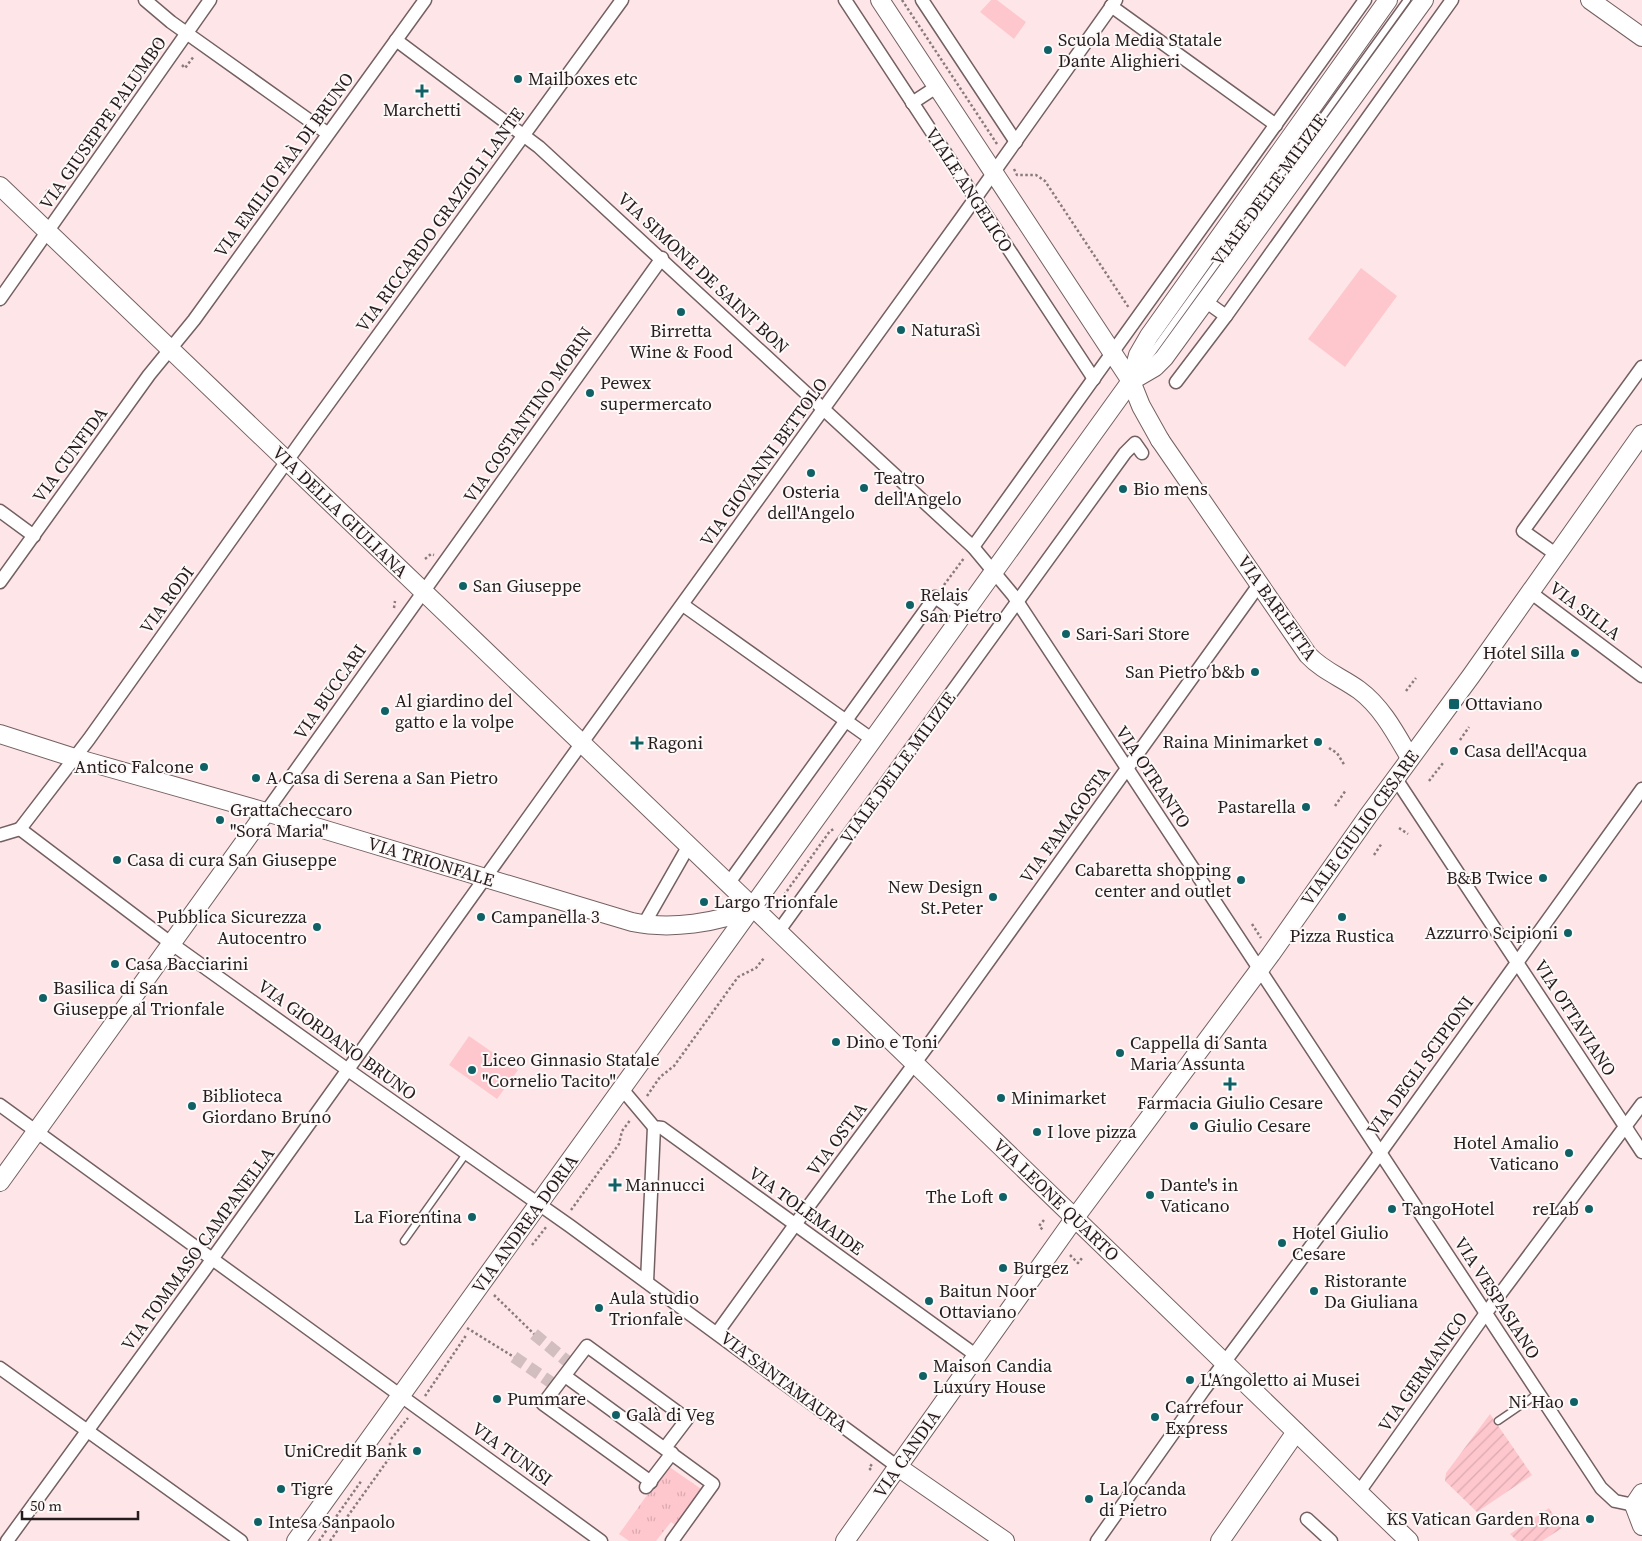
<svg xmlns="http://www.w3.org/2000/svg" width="1642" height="1541" font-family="'Source Serif 4',serif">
<defs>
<pattern id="grass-tufts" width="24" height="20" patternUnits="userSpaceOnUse" patternTransform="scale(1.25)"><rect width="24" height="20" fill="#fec7cd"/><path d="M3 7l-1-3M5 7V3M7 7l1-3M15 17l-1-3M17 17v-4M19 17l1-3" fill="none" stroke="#daaab0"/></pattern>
<pattern id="garden-furrows" width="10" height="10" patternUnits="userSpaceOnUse" patternTransform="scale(1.25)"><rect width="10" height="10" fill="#fec7cd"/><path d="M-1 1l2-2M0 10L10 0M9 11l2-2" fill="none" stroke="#daaab0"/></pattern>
</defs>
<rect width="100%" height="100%" fill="#fee6e8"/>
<polygon fill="url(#grass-tufts)" points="668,1466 707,1493 681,1529 671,1522 656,1541 629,1541 619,1534"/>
<g fill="url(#garden-furrows)">
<polygon points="1490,1414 1532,1475 1477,1512 1445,1481 1446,1473"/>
<polygon points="1549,1508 1562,1528 1542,1541 1517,1541 1510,1534"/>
</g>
<g fill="#fec7cd">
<polygon points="991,0 997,0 1026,22 1014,39 980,12"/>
<polygon points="1361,268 1397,296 1345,367 1308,339"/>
<polygon points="469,1036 518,1070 497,1099 449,1065"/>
</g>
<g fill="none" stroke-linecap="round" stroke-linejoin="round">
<g stroke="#d3bebf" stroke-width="12" stroke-dasharray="12 6" stroke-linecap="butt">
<polyline points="534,1334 567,1361"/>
<polyline points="514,1357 552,1383"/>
</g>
<g stroke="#746062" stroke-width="9">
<g id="lane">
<polyline points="1141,368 1407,0"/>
<polyline points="404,1241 466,1154"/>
<polyline points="1498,1421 1539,1393"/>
</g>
</g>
<g stroke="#746062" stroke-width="15">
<g id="street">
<polyline points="145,0 171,22 327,133"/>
<polyline points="845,0 1094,379"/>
<polyline points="922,0 1016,142"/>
<polyline points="1111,6 1276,125"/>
<polyline points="396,40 539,147 973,547 1013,595 1601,1488 1615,1501 1634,1505"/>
<polyline points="912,103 938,86"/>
<polyline points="0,299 210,0"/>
<polyline points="1205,301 1226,316"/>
<polyline points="1176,382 1226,316 1452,0"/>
<polyline points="0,511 34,536"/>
<polyline points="973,547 1365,0"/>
<polyline points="1557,555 1523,531 1642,367"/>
<polyline points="0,582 149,375 194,320 425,0"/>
<polyline points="1530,592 1642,676"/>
<polyline points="683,605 873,740"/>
<polyline points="1396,779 1642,1152"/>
<polyline points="266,812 662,258"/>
<polyline points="20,829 172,944 348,1070 570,1226 898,1467"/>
<polyline points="20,829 89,739 307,433 622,0"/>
<polyline points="0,835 20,829"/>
<polyline points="728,884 935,597 961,616"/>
<polyline points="644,924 688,847"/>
<polyline points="778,932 1125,453 1135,443 1142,453"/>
<polyline points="622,1089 654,1127 662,1128 977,1356"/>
<polyline points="0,1105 601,1541"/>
<polyline points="647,1282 654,1127"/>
<polyline points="717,1333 802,1215 932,1040 1256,589"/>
<polyline points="0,1368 241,1541"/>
<polyline points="565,1376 713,1484 672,1541"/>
<polyline points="651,1482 543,1404 587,1346 687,1419 665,1448"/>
<polyline points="646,1487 672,1453"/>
<polyline points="1359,1492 1486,1313 1642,1104"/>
<polyline points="1307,1519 1331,1541"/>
<polyline points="7,1541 203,1272 563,769 962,217 1116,0"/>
<polyline points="1097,1541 1203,1391 1370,1167 1642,789"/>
</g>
</g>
<g stroke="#746062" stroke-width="20">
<g id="secondary">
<polyline points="880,0 1131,381 1141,406 1160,440"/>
<polyline points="1590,0 1642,37"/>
<polyline points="0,186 758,912 1409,1541"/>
<polyline points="1131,381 1138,355 1149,336 1388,0"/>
<path d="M 1160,440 L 1308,655 C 1323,671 1341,677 1359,690 C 1382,707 1396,734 1410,758"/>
<path d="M 0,734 L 75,758 L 266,812 L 632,922 C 671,930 717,923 753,908"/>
<polyline points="0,1182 266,812"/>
<polyline points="898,1467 1005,1541"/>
<polyline points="1642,1493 1634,1505 1642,1526"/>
<polyline points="296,1541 1131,381 1155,367 1164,358 1424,0"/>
<polyline points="845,1541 1074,1219 1271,954 1368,816 1471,676 1642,434"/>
<polyline points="1220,1541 1296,1432"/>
</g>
</g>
<g stroke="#8a7a7b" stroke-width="2.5" stroke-dasharray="2.5 2.5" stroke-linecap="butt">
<polyline points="902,0 997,144"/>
<polyline points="158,41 155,45 158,46"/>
<polyline points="182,65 185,68 194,56"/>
<polyline points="1014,169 1017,175 1036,175 1045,181 1129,308"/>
<polyline points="46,190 53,196"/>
<polyline points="425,559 431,554 434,555"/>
<polyline points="944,585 964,558"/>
<polyline points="394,608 395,601"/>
<polyline points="1406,691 1416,678"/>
<polyline points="1460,740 1469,727"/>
<polyline points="1329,748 1337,753 1345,766"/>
<polyline points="1429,781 1443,763"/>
<polyline points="1335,806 1346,790"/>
<polyline points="1399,828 1408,834"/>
<polyline points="1374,855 1382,843"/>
<polyline points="784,895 830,831 834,829"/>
<polyline points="1252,924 1261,938"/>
<polyline points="647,1096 660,1077 674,1066 738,977 756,968 764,958"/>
<polyline points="571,1210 619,1144 622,1131 631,1119"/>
<polyline points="1044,1220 1039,1226 1044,1231"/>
<polyline points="532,1245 547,1226"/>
<polyline points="1070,1255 1078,1263 1082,1258"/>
<polyline points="494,1295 534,1334"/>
<polyline points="634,1300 639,1293"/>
<polyline points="467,1328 514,1357"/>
<polyline points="425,1396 467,1334"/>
<polyline points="391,1439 408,1418"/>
<polyline points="871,1470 869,1468 872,1464"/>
<polyline points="319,1541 362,1480"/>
<polyline points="330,1541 390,1457 390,1442"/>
</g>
<use href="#lane" stroke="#fff" stroke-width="6"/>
<use href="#street" stroke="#fff" stroke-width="12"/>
<use href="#secondary" stroke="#fff" stroke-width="18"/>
</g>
<g fill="#106166" stroke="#fef9f9" stroke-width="2">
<circle cx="1048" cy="50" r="5"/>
<circle cx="518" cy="79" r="5"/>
<path d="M419.5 83.5h5v5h5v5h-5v5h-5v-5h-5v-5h5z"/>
<circle cx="681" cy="312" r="5"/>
<circle cx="901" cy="330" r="5"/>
<circle cx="590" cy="393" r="5"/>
<circle cx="811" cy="473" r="5"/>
<circle cx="864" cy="488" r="5"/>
<circle cx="1123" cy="489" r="5"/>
<circle cx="463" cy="586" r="5"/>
<circle cx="910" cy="605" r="5"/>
<circle cx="1066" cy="634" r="5"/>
<circle cx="1575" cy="653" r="5"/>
<circle cx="1255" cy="672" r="5"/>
<rect x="1448" y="698" width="12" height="12" rx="2.5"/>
<circle cx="385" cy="711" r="5"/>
<circle cx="1318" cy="742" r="5"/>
<path d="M634.5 735.5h5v5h5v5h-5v5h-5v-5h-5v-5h5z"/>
<circle cx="1454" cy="751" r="5"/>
<circle cx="204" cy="767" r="5"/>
<circle cx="256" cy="778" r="5"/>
<circle cx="1306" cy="807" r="5"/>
<circle cx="220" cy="820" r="5"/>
<circle cx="117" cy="860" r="5"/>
<circle cx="1543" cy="878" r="5"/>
<circle cx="1241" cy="880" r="5"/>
<circle cx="993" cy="897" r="5"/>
<circle cx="704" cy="902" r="5"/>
<circle cx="481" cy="917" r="5"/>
<circle cx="1342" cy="917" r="5"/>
<circle cx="317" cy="927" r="5"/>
<circle cx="1568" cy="933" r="5"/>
<circle cx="115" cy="964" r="5"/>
<circle cx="43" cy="998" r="5"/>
<circle cx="836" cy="1042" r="5"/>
<circle cx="1120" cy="1053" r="5"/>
<circle cx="472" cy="1070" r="5"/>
<path d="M1227.5 1076.5h5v5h5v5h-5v5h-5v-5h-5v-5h5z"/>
<circle cx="1001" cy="1098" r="5"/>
<circle cx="192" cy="1106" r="5"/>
<circle cx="1194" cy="1126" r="5"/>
<circle cx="1037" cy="1132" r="5"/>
<circle cx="1569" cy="1153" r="5"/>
<path d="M612.5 1177.5h5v5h5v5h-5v5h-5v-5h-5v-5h5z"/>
<circle cx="1150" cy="1195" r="5"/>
<circle cx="1003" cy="1197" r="5"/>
<circle cx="1392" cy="1209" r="5"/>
<circle cx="1589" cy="1209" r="5"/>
<circle cx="472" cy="1217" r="5"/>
<circle cx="1282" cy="1243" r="5"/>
<circle cx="1003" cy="1268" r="5"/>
<circle cx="1314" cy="1291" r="5"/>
<circle cx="929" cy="1301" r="5"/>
<circle cx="599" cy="1308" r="5"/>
<circle cx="923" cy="1376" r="5"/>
<circle cx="1190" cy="1380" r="5"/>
<circle cx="497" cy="1399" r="5"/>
<circle cx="1574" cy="1402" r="5"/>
<circle cx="616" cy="1415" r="5"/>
<circle cx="1155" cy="1417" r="5"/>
<circle cx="417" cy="1451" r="5"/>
<circle cx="281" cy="1489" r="5"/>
<circle cx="1089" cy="1499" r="5"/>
<circle cx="1590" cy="1519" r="5"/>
<circle cx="258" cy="1522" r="5"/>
</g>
<g text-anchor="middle" stroke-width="4" stroke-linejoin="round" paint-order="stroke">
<g font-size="18" fill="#251c1d" stroke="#fef9f9" text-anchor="start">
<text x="1058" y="46">Scuola Media Statale<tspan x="1058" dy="21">Dante Alighieri</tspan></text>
<text x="528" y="85">Mailboxes etc</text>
<text x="422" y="116" text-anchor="middle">Marchetti</text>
<text x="911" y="336">NaturaSì</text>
<text x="681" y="337" text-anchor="middle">Birretta<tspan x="681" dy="21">Wine &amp; Food</tspan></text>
<text x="600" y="389">Pewex<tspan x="600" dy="21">supermercato</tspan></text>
<text x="874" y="484">Teatro<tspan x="874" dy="21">dell'Angelo</tspan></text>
<text x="1133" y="495">Bio mens</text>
<text x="811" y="498" text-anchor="middle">Osteria<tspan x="811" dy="21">dell'Angelo</tspan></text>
<text x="473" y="592">San Giuseppe</text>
<text x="920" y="601">Relais<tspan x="920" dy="21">San Pietro</tspan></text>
<text x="1076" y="640">Sari-Sari Store</text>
<text x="1565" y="659" text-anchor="end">Hotel Silla</text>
<text x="1245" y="678" text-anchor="end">San Pietro b&amp;b</text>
<text x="395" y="707">Al giardino del<tspan x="395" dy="21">gatto e la volpe</tspan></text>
<text x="1465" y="710">Ottaviano</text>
<text x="1308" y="748" text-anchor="end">Raina Minimarket</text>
<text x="647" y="749">Ragoni</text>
<text x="1464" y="757">Casa dell'Acqua</text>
<text x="194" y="773" text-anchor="end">Antico Falcone</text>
<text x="266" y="784">A Casa di Serena a San Pietro</text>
<text x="1296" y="813" text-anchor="end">Pastarella</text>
<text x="230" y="816">Grattacheccaro<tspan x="230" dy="21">"Sora Maria"</tspan></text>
<text x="127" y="866">Casa di cura San Giuseppe</text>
<text x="1231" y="876" text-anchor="end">Cabaretta shopping<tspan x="1231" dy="21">center and outlet</tspan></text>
<text x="1533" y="884" text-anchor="end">B&amp;B Twice</text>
<text x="983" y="893" text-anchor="end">New Design<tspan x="983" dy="21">St.Peter</tspan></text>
<text x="714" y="908">Largo Trionfale</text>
<text x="307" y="923" text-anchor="end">Pubblica Sicurezza<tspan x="307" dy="21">Autocentro</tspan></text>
<text x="491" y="923">Campanella 3</text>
<text x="1558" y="939" text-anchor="end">Azzurro Scipioni</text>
<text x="1342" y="942" text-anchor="middle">Pizza Rustica</text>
<text x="125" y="970">Casa Bacciarini</text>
<text x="53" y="994">Basilica di San<tspan x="53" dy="21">Giuseppe al Trionfale</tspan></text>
<text x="846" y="1048">Dino e Toni</text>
<text x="1130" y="1049">Cappella di Santa<tspan x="1130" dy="21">Maria Assunta</tspan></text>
<text x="482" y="1066">Liceo Ginnasio Statale<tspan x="482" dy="21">"Cornelio Tacito"</tspan></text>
<text x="202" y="1102">Biblioteca<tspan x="202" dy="21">Giordano Bruno</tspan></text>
<text x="1011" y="1104">Minimarket</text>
<text x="1230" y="1109" text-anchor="middle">Farmacia Giulio Cesare</text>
<text x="1204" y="1132">Giulio Cesare</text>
<text x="1047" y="1138">I love pizza</text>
<text x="1559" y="1149" text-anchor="end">Hotel Amalio<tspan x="1559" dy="21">Vaticano</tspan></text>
<text x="625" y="1191">Mannucci</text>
<text x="1160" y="1191">Dante's in<tspan x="1160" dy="21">Vaticano</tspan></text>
<text x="993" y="1203" text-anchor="end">The Loft</text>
<text x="1402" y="1215">TangoHotel</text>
<text x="1579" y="1215" text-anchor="end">reLab</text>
<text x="462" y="1223" text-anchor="end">La Fiorentina</text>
<text x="1292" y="1239">Hotel Giulio<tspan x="1292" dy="21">Cesare</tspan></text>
<text x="1013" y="1274">Burgez</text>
<text x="1324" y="1287">Ristorante<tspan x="1324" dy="21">Da Giuliana</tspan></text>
<text x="939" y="1297">Baitun Noor<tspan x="939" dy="21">Ottaviano</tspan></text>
<text x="609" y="1304">Aula studio<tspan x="609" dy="21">Trionfale</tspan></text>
<text x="933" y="1372">Maison Candia<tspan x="933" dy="21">Luxury House</tspan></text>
<text x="1200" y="1386">L'Angoletto ai Musei</text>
<text x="507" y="1405">Pummare</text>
<text x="1564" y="1408" text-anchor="end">Ni Hao</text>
<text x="1165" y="1413">Carrefour<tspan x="1165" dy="21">Express</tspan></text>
<text x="626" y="1421">Galà di Veg</text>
<text x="407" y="1457" text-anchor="end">UniCredit Bank</text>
<text x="291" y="1495">Tigre</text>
<text x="1099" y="1495">La locanda<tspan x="1099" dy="21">di Pietro</tspan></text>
<text x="1580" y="1525" text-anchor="end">KS Vatican Garden Rona</text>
<text x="268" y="1528">Intesa Sanpaolo</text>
</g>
<g font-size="18" fill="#251c1d" stroke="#fef9f9">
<text transform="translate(103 123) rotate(-55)" y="6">VIA GIUSEPPE PALUMBO</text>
<text transform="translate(284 165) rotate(-54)" y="6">VIA EMILIO FAÀ DI BRUNO</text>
<text transform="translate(969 190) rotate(57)" y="6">VIALE ANGELICO</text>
<text transform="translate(1269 190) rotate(-54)" y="6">VIALE DELLE MILIZIE</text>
<text transform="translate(440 220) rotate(-54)" y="6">VIA RICCARDO GRAZIOLI LANTE</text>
<text transform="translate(703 273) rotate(43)" y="6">VIA SIMONE DE SAINT BON</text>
<text transform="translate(528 415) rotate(-55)" y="6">VIA COSTANTINO MORIN</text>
<text transform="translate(70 455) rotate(-54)" y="6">VIA CUNFIDA</text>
<text transform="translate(764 462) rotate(-54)" y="6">VIA GIOVANNI BETTOLO</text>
<text transform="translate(340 512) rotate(44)" y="6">VIA DELLA GIULIANA</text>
<text transform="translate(167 600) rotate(-54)" y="6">VIA RODI</text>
<text transform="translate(1277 608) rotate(55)" y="6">VIA BARLETTA</text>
<text transform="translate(1585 611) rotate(37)" y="6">VIA SILLA</text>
<text transform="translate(330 692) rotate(-55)" y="6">VIA BUCCARI</text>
<text transform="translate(898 768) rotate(-54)" y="6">VIALE DELLE MILIZIE</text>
<text transform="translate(1153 777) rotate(56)" y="6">VIA OTRANTO</text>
<text transform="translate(1065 825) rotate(-54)" y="6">VIA FAMAGOSTA</text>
<text transform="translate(1360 828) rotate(-54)" y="6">VIALE GIULIO CESARE</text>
<text transform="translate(431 862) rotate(17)" y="6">VIA TRIONFALE</text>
<text transform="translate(1575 1018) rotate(57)" y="6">VIA OTTAVIANO</text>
<text transform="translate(337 1040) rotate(36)" y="6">VIA GIORDANO BRUNO</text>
<text transform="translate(1420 1066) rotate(-54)" y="6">VIA DEGLI SCIPIONI</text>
<text transform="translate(837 1139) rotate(-53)" y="6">VIA OSTIA</text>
<text transform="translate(1056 1200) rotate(44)" y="6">VIA LEONE QUARTO</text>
<text transform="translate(806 1211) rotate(36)" y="6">VIA TOLEMAIDE</text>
<text transform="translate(525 1224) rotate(-54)" y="6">VIA ANDREA DORIA</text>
<text transform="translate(198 1249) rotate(-54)" y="6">VIA TOMMASO CAMPANELLA</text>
<text transform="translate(1497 1298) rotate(57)" y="6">VIA VESPASIANO</text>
<text transform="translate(1423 1372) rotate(-55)" y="6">VIA GERMANICO</text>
<text transform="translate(784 1382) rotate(37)" y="6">VIA SANTAMAURA</text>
<text transform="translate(512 1454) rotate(36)" y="6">VIA TUNISI</text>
<text transform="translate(907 1454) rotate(-55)" y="6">VIA CANDIA</text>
</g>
</g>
<path d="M22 1511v8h116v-8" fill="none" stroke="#251c1d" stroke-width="2.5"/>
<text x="30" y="1511" font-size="15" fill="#251c1d" stroke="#fef9f9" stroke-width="4" paint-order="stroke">50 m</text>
</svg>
